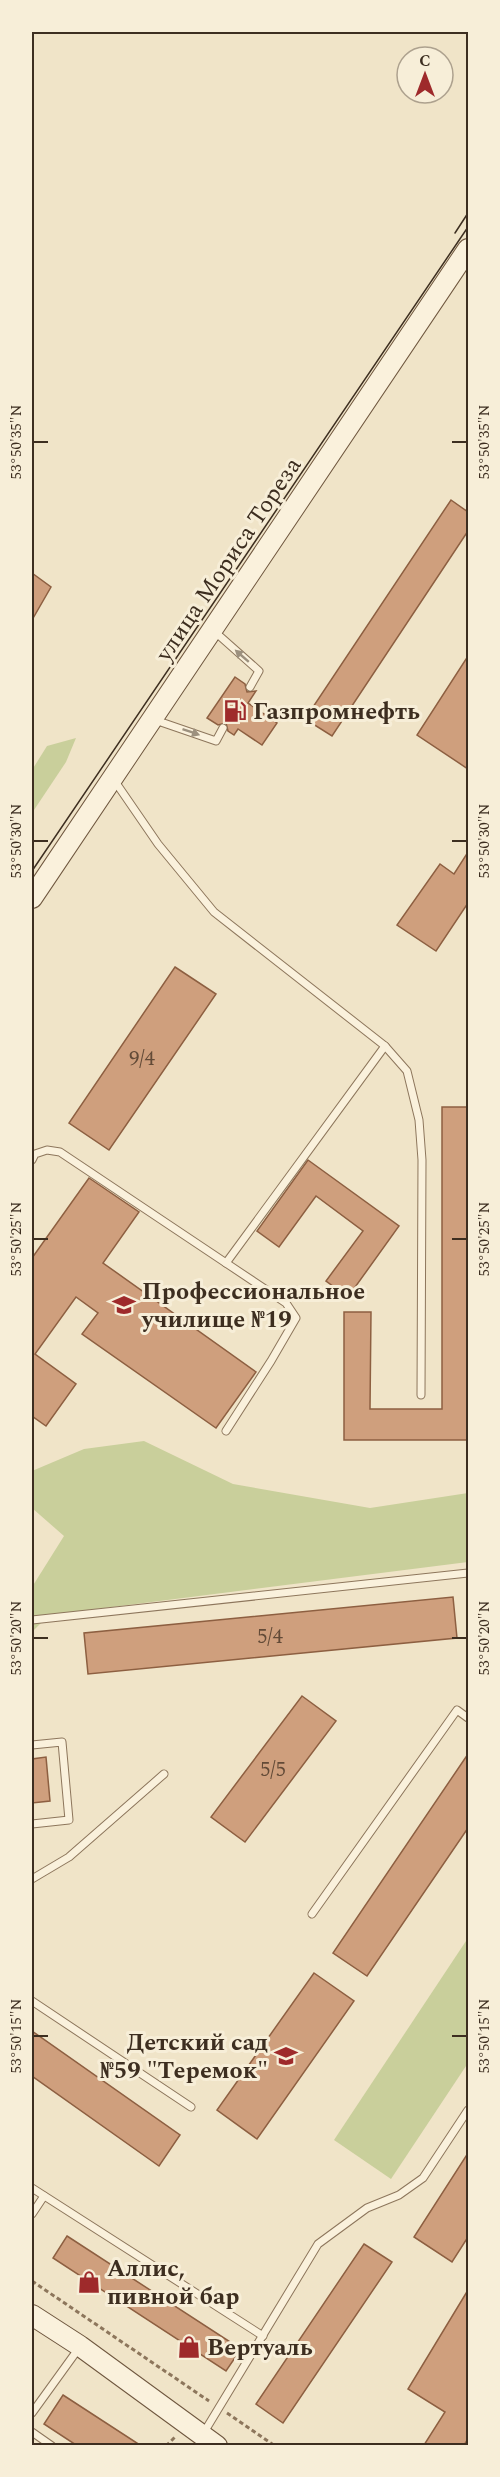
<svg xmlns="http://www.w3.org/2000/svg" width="500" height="2477" font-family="Spectral,serif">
<rect width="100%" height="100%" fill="#f0e4c8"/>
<g fill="#c9cf9b">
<polygon points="76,738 66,762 32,813 32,770 47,746"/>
<polygon points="144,1441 233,1484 370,1508 468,1493 468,1562 49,1615 32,1632 32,1587 64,1536 32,1508 32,1471 84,1449"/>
<polygon points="468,1938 468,2063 391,2179 334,2140"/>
</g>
<g fill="#cf9f7d" stroke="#8d5f41" stroke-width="1.5">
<polygon points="451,500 468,512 468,531 332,736 305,719"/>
<polygon points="32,573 51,587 32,620"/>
<polygon points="468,656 468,769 417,735"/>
<polygon points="235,677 245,684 247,692 256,691 248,703 277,723 262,745 238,729 234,735 228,731 226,723 218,725 207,718"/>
<polygon points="468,852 468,903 436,951 397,925 440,864 454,874"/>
<polygon points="175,967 216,994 109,1150 69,1123"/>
<polygon points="442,1107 468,1107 467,1440 344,1440 344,1312 371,1312 370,1409 442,1409"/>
<polygon points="308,1160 399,1226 348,1297 326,1281 363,1231 316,1196 279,1247 257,1231"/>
<polygon points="89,1178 139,1212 103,1263 256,1372 216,1428 82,1334 98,1313 76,1297 35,1354 76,1384 46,1426 32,1416 32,1258"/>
<polygon points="453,1597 457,1638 88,1674 84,1633"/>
<polygon points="302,1696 336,1721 245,1842 211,1817"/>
<polygon points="468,1754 468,1828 367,1976 333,1953"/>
<polygon points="46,1757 50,1801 32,1803 32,1759"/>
<polygon points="314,1973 354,2001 257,2139 217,2110"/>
<polygon points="32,2031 180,2135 159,2166 32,2076"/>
<polygon points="468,2153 468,2237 452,2262 414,2237"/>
<polygon points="67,2236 241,2349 226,2371 53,2258"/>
<polygon points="364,2244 392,2262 283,2423 256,2404"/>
<polygon points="468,2290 468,2439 464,2445 424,2445 445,2412 408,2389"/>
<polygon points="63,2395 140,2445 76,2445 44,2424"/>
</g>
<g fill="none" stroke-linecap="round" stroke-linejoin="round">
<g stroke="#8d765c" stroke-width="9">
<g id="lane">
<polyline points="214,631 259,671 250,687"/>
<polyline points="155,720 216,741 223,728"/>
<polyline points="385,1046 407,1071 419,1120 422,1160 421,1395"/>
<polyline points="32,1160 35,1154 47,1150 60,1152 226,1263 385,1046 214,912 158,844 114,780"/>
<polyline points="226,1431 271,1361 296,1318 286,1303 226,1263"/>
<polyline points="32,1620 468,1573"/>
<polyline points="32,1745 62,1742 69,1820 32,1824"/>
<polyline points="32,1879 69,1857 164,1774"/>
<polyline points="312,1914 457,1710 468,1718"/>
<polyline points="32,2001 191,2107"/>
<polyline points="32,2188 263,2336"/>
<polyline points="32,2214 44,2196"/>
<polyline points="32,2413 79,2348"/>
<polyline points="32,2432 52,2446"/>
<polyline points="203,2434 318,2244 367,2208 399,2195 423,2178 468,2110"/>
</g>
</g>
<g stroke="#6f573f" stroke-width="22">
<g id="secondary">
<polyline points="32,898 468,249"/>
<polyline points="32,2315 80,2346 217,2446"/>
</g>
</g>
<g stroke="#8d765c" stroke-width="3" stroke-dasharray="4.5 3" stroke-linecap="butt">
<polyline points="32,2281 209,2401"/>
<polyline points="227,2413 275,2446"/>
<polyline points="166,2446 175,2437"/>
</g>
<use href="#lane" stroke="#faf1dc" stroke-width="7"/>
<use href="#secondary" stroke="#faf1dc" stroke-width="20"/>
<g stroke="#3d2e20" stroke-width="1.5">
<polyline points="455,233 468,213"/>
<polyline points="32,871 468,227"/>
</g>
</g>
<defs><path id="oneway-solid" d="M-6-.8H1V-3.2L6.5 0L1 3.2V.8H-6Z" transform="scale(1.5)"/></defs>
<g fill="#9c907e">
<use href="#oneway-solid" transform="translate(242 656) rotate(-139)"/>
<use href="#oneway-solid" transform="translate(191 732) rotate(19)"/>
</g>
<path fill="none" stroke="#3d2e20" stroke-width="2" d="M 33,442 L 48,442M 452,442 L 467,442M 33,841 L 48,841M 452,841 L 467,841M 33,1239 L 48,1239M 452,1239 L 467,1239M 33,1638 L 48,1638M 452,1638 L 467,1638M 33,2036 L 48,2036M 452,2036 L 467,2036"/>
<defs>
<g id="fuel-bare" transform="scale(1.8)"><path d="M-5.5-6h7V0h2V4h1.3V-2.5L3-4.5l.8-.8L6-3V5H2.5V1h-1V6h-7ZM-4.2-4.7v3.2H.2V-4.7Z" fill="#9e2a2b" stroke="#f7eed8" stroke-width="2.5" paint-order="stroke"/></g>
<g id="university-bare" transform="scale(1.8)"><path d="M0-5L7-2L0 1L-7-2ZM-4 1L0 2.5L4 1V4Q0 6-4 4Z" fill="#9e2a2b" stroke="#f7eed8" stroke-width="2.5" paint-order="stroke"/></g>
<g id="school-bare" transform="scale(1.8)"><path d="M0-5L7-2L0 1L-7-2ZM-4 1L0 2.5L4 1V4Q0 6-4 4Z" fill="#9e2a2b" stroke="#f7eed8" stroke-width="2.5" paint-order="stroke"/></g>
<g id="shop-bare" transform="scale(1.8)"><path d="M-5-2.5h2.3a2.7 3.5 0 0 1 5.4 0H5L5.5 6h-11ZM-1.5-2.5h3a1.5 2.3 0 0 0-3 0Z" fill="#9e2a2b" stroke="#f7eed8" stroke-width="2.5" paint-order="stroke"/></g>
</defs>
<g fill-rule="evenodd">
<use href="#fuel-bare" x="235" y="711"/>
<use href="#university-bare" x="124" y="1305"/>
<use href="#school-bare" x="286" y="2056"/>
<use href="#shop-bare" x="89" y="2282"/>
<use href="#shop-bare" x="189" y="2347"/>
</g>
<g text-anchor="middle" stroke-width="6" stroke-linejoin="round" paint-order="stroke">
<g font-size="21" fill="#624a37">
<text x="142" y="1065">9/4</text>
<text x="270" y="1643">5/4</text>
<text x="273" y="1776">5/5</text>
</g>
<g font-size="24" fill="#3d2e20" stroke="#f7eed8">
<text transform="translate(228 559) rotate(-56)" y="8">улица Мориса Тореза</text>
</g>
<g font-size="24" font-weight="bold" fill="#3d2e20" stroke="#f7eed8" text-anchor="start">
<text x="253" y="719">Газпромнефть</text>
<text x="142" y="1299">Профессиональное<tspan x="142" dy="28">училище №19</tspan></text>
<text x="268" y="2050" text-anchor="end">Детский сад<tspan x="268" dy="28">№59 "Теремок"</tspan></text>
<text x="107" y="2276">Аллис,<tspan x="107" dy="28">пивной бар</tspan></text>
<text x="207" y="2355">Вертуаль</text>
</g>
</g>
<rect width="500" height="2477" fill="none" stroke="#f7eed8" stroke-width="66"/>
<g transform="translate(425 75)"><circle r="28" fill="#f7eed8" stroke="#ada18e" stroke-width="1.5"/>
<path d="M0-4.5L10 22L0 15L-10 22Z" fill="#9e2a2b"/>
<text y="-9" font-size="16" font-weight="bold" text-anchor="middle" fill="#3d2e20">С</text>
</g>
<rect x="33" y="33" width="434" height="2411" fill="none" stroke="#3d2e20" stroke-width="2"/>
<g font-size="15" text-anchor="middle" fill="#3d2e20">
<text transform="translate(16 442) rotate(-90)" y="5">53°50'35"N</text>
<text transform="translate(484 442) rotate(-90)" y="5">53°50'35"N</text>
<text transform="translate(16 841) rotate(-90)" y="5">53°50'30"N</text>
<text transform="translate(484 841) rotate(-90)" y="5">53°50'30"N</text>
<text transform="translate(16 1239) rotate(-90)" y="5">53°50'25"N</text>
<text transform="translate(484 1239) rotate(-90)" y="5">53°50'25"N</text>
<text transform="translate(16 1638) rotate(-90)" y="5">53°50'20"N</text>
<text transform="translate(484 1638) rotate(-90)" y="5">53°50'20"N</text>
<text transform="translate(16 2036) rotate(-90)" y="5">53°50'15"N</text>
<text transform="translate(484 2036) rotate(-90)" y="5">53°50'15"N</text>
</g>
</svg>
